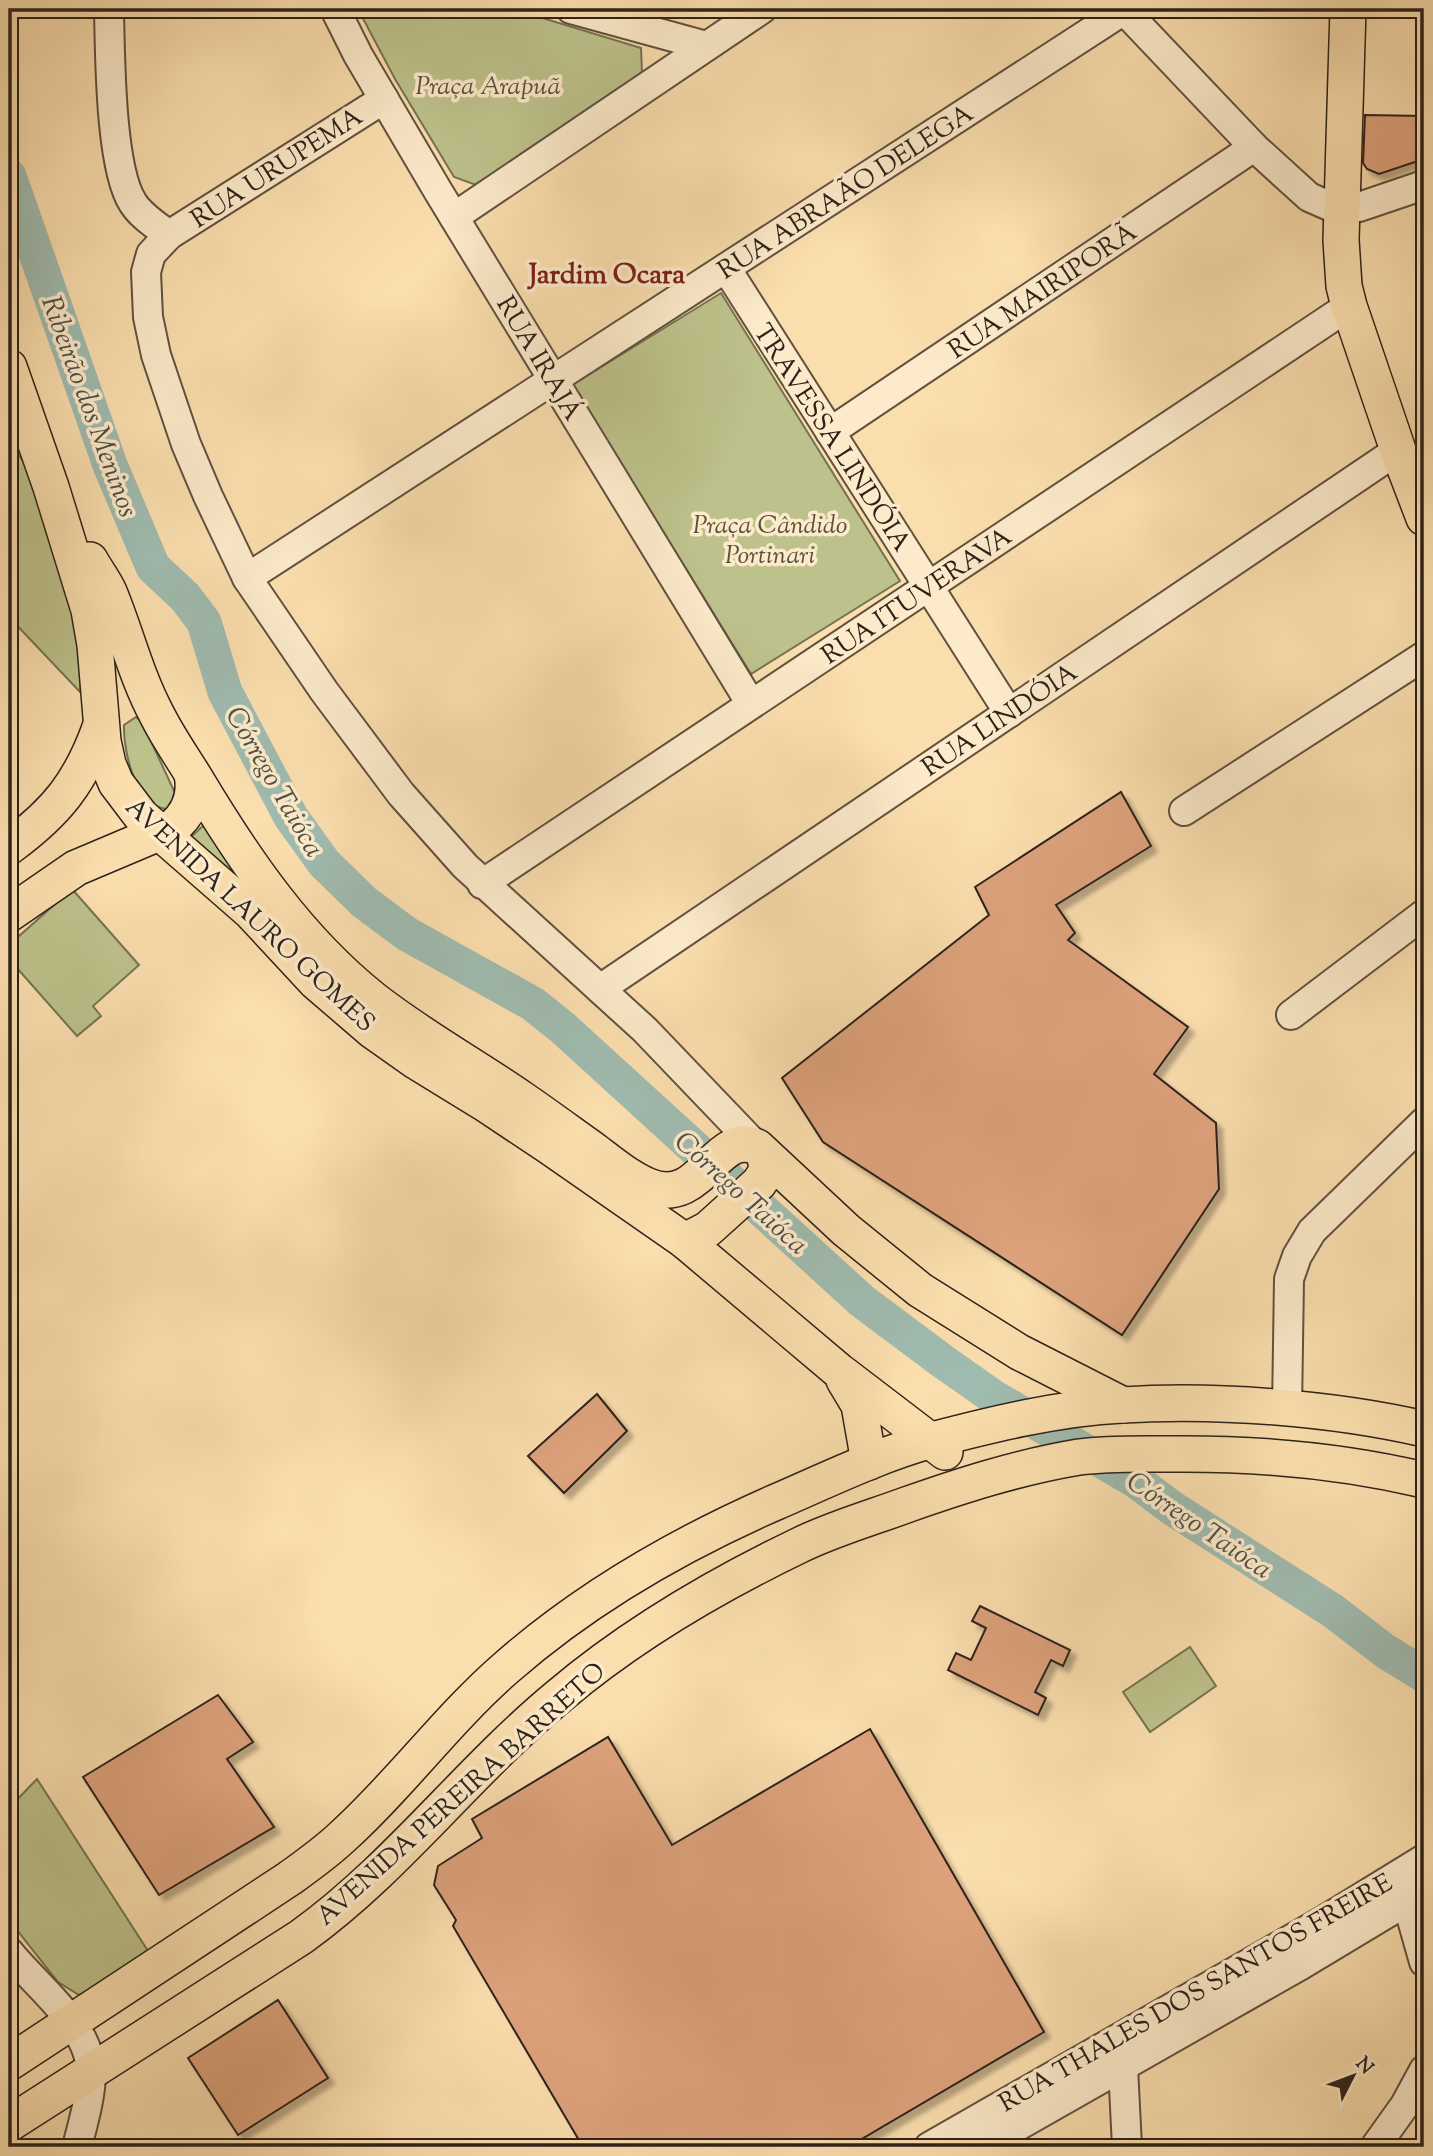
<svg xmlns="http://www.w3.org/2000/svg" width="1433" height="2156" font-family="'Sorts Mill Goudy',serif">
<defs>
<filter id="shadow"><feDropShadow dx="6" dy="6" stdDeviation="2" flood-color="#0004"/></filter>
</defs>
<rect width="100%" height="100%" fill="#fbdeae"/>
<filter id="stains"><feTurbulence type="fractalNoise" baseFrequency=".00286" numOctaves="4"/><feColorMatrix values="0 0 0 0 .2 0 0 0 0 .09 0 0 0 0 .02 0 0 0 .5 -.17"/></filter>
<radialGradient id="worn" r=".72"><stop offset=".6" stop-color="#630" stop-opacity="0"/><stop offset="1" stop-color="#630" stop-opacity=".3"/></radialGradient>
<g fill="#bdc18b" stroke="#757252" stroke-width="2">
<polygon points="358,9 513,9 641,48 642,73 476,185 454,177 395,79"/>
<polygon points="721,293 900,581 751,674 572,385"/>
<polygon points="9,443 22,459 44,497 83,656 80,692 9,617"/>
<path d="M 136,717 L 142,722 L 176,795 L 170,809 C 136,810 123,751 124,725 Z"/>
<polygon points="207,822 267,911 191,837"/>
<polygon points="72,889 139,965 93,1006 101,1016 77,1036 9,959 9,945"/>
<polygon points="1190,1647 1216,1686 1150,1732 1123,1692"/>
<polygon points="37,1779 150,1954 97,1991 79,1995 58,1982 9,1920 9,1808"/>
</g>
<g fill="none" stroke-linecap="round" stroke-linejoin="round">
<polyline stroke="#9fbbaf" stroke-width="35" points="9,176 110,465 153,567 185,597 204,622 225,692 291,817 324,863 364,902 407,934 533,1004 563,1028 862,1301 945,1363 995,1398 1136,1481 1172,1508 1333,1611 1385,1651 1424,1675"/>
</g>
<g fill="#dda27c" stroke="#2d221a" stroke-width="2" filter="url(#shadow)">
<polygon points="1365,115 1424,116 1424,159 1379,174 1367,169 1363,163"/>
<polygon points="1121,792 1151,846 1056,905 1075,933 1068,940 1188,1027 1154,1074 1216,1123 1219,1189 1122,1335 823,1142 782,1078 989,915 975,887"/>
<polygon points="597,1394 627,1431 564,1493 528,1456"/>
<polygon points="980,1606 1070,1650 1063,1666 1051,1660 1035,1692 1046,1698 1038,1715 948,1670 956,1653 971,1660 986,1628 972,1621"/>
<polygon points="218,1695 253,1742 227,1759 274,1827 159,1895 83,1777"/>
<polygon points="870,1729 1044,2032 848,2147 583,2147 453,1926 456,1920 434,1885 438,1866 482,1838 472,1819 608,1737 672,1845"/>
<polygon points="278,2000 328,2078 238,2135 188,2058"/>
</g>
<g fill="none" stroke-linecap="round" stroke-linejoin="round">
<g stroke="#60513f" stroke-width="32">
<g id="minor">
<path d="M 109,9 C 110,54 110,168 133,203 C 141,216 157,226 169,235"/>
<polyline points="335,9 358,55 438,191 751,704"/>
<polyline points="571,9 706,46"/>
<polyline points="1123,9 1254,147 1309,197 1334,208 1359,207 1424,185"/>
<polyline points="384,99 169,235 151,254 146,272 148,317 156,355 186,444 208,496 247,578 324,691 401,794 465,866 645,1030 757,1147"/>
<polyline points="454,217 762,9"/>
<polyline points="726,268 1009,713"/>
<polyline points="830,432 1254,147"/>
<polyline points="247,578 1124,10"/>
<polyline points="1184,811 1424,656"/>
<polyline points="482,884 1349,306"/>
<polyline points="600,989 1398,450"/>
<polyline points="1291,1015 1424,914"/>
<polyline points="1287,1410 1289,1279 1297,1256 1312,1231 1424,1122"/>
<polyline points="1399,1888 1407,1902 1424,1962"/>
<path d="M 9,1952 C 36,1986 90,2025 91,2072 C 91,2097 83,2123 77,2147"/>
<polyline points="929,2147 1323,1921 1424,1859"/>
<polyline points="981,2147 1301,1965 1424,1891"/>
<polyline points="1127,2147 1123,2067 1128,2053"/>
<polyline points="1375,2147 1405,2105 1424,2070"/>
</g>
</g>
<g stroke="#2d221a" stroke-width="38">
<g id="major">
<polyline points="1348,9 1341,240 1344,286 1349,306 1398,450 1424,518"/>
<polyline points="9,367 51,487 89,610 95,645 103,741 108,764 116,783 141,816 251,912 316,982 373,1031 414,1060 484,1103 550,1147 685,1241 839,1371 945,1452"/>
<path d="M 90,560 C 96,571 104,581 109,592 C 126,633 136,676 157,715 C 168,737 182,757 195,778 C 244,860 298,939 373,999 C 420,1036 473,1065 522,1099 C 547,1116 571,1134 595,1151 C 612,1164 629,1178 648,1186 C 702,1209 715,1128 757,1147 L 846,1230 L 920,1290 L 1019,1352 L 1123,1405"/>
<path d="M 9,847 C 57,812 81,782 101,725"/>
<path d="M 9,914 L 76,868 L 173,827 C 190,813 196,795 192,774"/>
<polyline points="685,1241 708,1229 759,1183 767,1171 765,1155"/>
<polyline points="844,1380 859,1405 869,1462"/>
<path d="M 9,2063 L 290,1878 C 308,1865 325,1853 341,1838 C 400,1785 447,1719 507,1667 C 587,1597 680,1544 776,1502 C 827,1480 878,1455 932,1440 C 993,1424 1059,1408 1122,1405 C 1216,1399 1333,1408 1424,1429"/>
<path d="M 9,2124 L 301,1937 C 397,1868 468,1771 559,1696 C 631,1635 713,1587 798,1546 C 832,1529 871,1518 906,1505 C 963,1485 1019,1467 1079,1457 C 1109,1453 1140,1454 1169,1454 C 1257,1453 1339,1460 1424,1480"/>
</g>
</g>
<use href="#minor" stroke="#fceaca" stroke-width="28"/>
<use href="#major" stroke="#fbdeae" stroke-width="35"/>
</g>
<g text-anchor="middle" stroke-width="7" stroke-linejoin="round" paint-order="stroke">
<g font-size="26" font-style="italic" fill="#58523c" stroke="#fceaca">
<text x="488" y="94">Praça Arapuã</text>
<text x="770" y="533">Praça Cândido<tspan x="770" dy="30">Portinari</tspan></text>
</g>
<g font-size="26" fill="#2d221a" stroke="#fceaca">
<text transform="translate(276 167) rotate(-33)" y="9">RUA URUPEMA</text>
<text transform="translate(845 191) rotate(-33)" y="9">RUA ABRAÃO DELEGA</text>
<text transform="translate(1042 290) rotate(-34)" y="9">RUA MAIRIPORÃ</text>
<text transform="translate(540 358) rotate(59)" y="9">RUA IRAJÁ</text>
<text transform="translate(833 437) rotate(57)" y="9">TRAVESSA LINDÓIA</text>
<text transform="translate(916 595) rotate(-34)" y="9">RUA ITUVERAVA</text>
<text transform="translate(999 719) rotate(-34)" y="9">RUA LINDÓIA</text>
<text transform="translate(251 914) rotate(43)" y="9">AVENIDA LAURO GOMES</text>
<text transform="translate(460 1793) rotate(-42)" y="9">AVENIDA PEREIRA BARRETO</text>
<text transform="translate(1195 1992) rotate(-30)" y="9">RUA THALES DOS SANTOS FREIRE</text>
</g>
<g font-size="28" font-weight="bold" fill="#7a1f14" stroke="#fceaca">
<text x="607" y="283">Jardim Ocara</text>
</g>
<g font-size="28" font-style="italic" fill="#4f5047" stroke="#fceaca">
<text transform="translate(91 406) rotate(70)" y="10">Ribeirão dos Meninos</text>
<text transform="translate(276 781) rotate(60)" y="10">Córrego Taióca</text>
<text transform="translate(742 1192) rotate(42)" y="10">Córrego Taióca</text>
<text transform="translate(1200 1524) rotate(34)" y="10">Córrego Taióca</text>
</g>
</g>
<rect width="1433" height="2156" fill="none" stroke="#fbdeae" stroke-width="35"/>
<rect x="10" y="10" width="1412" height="2135" fill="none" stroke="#2d221a" stroke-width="3.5"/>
<rect x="18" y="18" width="1398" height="2121" fill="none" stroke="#2d221a" stroke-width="2"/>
<g transform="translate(1353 2076) rotate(48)" stroke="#fceaca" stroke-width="5" paint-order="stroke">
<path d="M0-5L12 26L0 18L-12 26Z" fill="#2d221a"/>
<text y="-10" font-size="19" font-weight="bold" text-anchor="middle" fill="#2d221a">N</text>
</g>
<rect width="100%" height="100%" filter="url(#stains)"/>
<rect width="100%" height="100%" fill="url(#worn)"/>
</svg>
